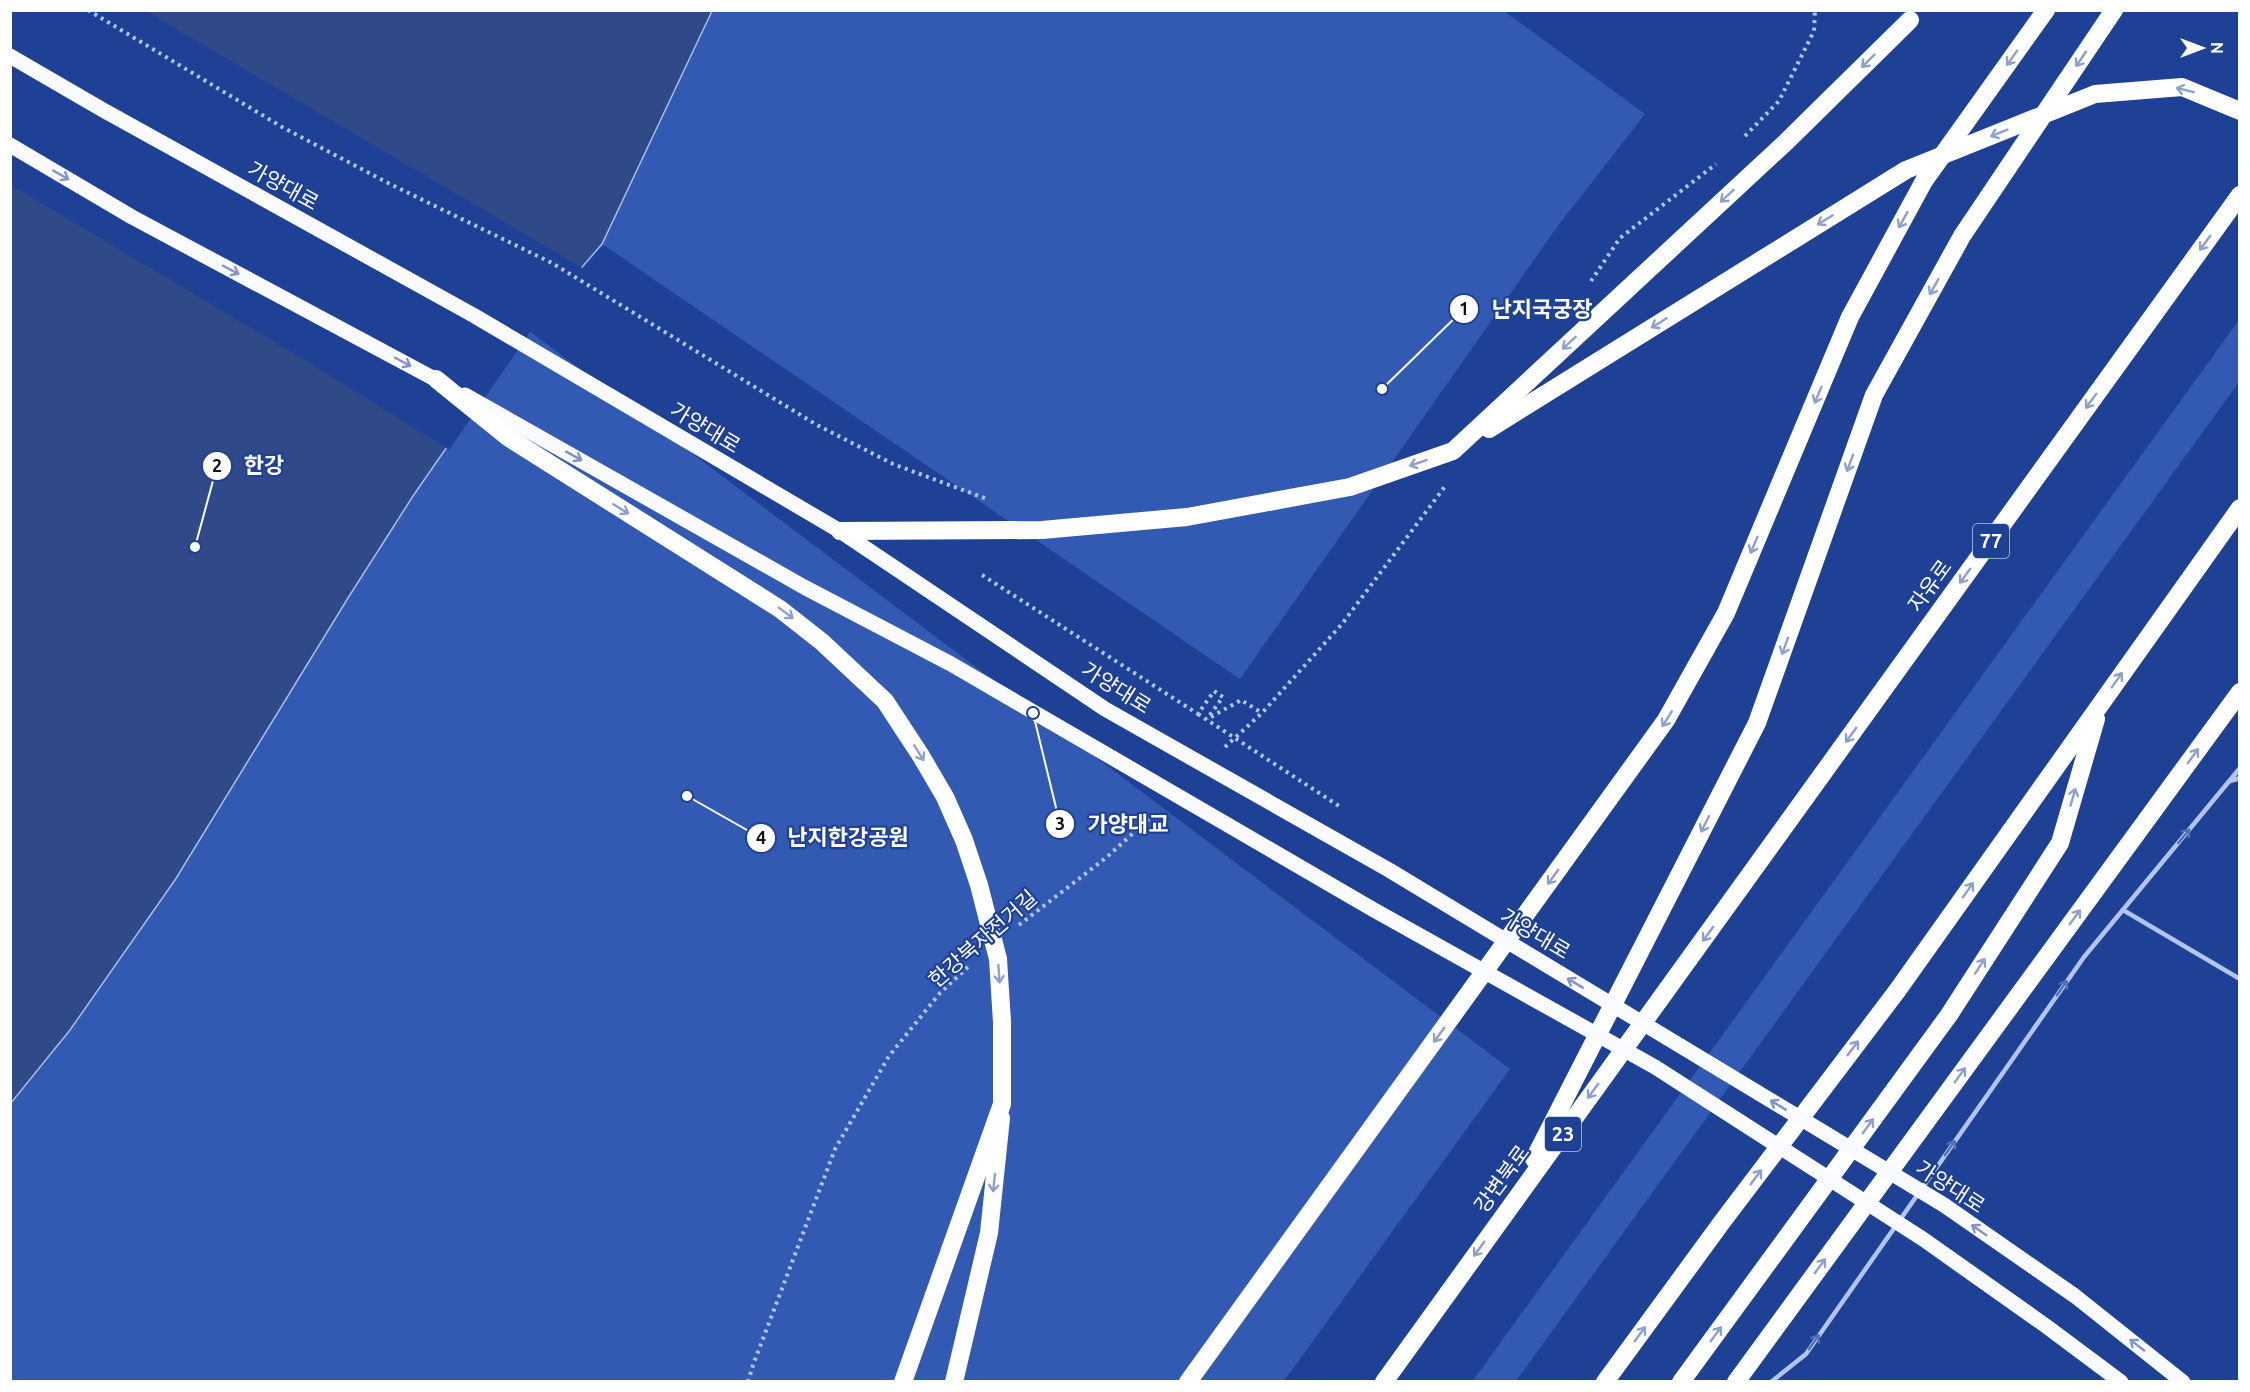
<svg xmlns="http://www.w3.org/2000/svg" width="2250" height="1392" font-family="Ubuntu,'Noto Sans KR',sans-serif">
<rect width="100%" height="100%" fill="#1f4195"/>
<g fill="#335ab3">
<polygon points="712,11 1504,11 1645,114 1557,227 1240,679 602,244"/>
<polygon points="2239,320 2239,382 1516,1381 1472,1382"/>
<polygon points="528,330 1510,1069 1284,1381 11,1382 11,1103 70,1030 175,880 348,598 413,496"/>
</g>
<polygon fill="#304a89" stroke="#a6bdf0" stroke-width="1.5" points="11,11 712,11 602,244 528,330 413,496 348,598 175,880 70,1030 11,1103"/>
<polygon fill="#1f4195" points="11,11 146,11 584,269 530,332 449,450 298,356 11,185"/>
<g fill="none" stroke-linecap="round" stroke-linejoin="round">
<g stroke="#b2c5ef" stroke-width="4" stroke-dasharray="3 4.5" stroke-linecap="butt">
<polyline points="88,10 282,127 390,184 552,263 817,425 893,464 987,499"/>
<polyline points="1745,136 1779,101 1814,31 1815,10"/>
<polyline points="1591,281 1620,238 1716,164"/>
<polyline points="982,575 1198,714 1214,691 1223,697 1207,719"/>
<polyline points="1211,717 1241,700 1262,713"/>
<polyline points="1225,747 1262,713 1342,624 1446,485"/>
<polyline points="1019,925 1107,857 1154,814"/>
<polyline points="748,1382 753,1365 835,1149 889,1056 940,993 969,966"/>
</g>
<g stroke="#b2c5ef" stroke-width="4.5">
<polyline points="2230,781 2240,778"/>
<polyline points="2123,910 2240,979"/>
<polyline points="1771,1382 1806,1354 2084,957 2240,768"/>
</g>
<g stroke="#fff" stroke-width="18">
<polyline points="1534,1159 1757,723 1874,395 1962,236 2114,10"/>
<polyline points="954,1382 989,1233 1001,1118"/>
<polyline points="1188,1382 1666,720 1726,613 1850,317 1924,181 2046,10"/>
<polyline points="1384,1382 2240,195"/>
<polyline points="1605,1382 1722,1222 1897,991 2240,508"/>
<polyline points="1681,1382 1949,1015 2060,843 2096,719"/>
<polyline points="1736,1382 2240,692"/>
</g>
<polyline stroke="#b2c5ef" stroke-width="4" stroke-dasharray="3 4.5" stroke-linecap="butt" points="1198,714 1339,806"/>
<g stroke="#fafbff" stroke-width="15">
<polyline points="10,56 103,110 473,315 840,531 1105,709 1389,870 1944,1205 2075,1296 2183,1382"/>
<polyline points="10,145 132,217 444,384"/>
<polyline points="465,395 804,587 951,664 1374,910 1655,1067 1923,1239 2046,1326 2121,1382"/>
</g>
<g stroke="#fff" stroke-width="18">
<polyline points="436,379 509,438 780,609 822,642 885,701 921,756 945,797 964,840 979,885 998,959 1002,1022 1002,1104 903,1382"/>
<polyline points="1489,429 1906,170 2095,94 2182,87 2240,111"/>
<polyline points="840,531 1042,530 1187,517 1350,487 1453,451 1786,142 1910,20"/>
</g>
</g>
<defs><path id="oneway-shaft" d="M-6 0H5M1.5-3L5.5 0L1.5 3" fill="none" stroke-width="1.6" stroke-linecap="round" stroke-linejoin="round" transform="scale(1.5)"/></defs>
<g stroke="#8fa0ca">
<use href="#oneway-shaft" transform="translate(2012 58) rotate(125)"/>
<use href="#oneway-shaft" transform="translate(2081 59) rotate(124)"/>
<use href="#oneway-shaft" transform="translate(1868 61) rotate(135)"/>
<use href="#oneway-shaft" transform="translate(2185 90) rotate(-166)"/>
<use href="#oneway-shaft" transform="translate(1999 133) rotate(158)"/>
<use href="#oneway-shaft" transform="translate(1727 196) rotate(137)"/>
<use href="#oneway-shaft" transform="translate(1825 220) rotate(148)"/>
<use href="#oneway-shaft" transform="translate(1903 220) rotate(119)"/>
<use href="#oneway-shaft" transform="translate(2205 243) rotate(126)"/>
<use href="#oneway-shaft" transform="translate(1934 287) rotate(119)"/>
<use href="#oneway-shaft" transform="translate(1659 323) rotate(148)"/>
<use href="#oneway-shaft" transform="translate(1569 343) rotate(137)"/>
<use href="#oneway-shaft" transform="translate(1818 395) rotate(113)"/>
<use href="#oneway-shaft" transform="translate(2091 401) rotate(126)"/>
<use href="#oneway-shaft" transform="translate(1418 463) rotate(161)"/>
<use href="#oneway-shaft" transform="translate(1850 463) rotate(110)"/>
<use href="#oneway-shaft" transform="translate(621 509) rotate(32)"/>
<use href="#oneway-shaft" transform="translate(1754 545) rotate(113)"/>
<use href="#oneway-shaft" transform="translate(1965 576) rotate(126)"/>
<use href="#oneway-shaft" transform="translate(786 613) rotate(37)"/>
<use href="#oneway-shaft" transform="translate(1785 646) rotate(110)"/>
<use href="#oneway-shaft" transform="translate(2117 680) rotate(-55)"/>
<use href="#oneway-shaft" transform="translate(1667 719) rotate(122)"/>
<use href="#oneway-shaft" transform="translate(1851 735) rotate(126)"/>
<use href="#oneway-shaft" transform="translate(919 753) rotate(58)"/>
<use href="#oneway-shaft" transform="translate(2193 756) rotate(-54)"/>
<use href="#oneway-shaft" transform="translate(2073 797) rotate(-74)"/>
<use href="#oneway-shaft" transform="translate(1705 824) rotate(117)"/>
<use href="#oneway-shaft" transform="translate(1553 877) rotate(126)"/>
<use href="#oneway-shaft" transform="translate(1968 890) rotate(-55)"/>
<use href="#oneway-shaft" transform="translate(2075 917) rotate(-54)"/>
<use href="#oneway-shaft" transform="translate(1708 934) rotate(126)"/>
<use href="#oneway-shaft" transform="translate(1980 966) rotate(-57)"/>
<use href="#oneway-shaft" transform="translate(999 974) rotate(86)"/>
<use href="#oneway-shaft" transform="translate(1439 1035) rotate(126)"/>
<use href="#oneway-shaft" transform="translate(1853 1048) rotate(-53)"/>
<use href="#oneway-shaft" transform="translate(1960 1075) rotate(-54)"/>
<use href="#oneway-shaft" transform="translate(1593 1091) rotate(126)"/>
<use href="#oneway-shaft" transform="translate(1868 1126) rotate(-54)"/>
<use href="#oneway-shaft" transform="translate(1756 1177) rotate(-53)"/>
<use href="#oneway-shaft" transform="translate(994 1183) rotate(96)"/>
<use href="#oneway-shaft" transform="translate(1479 1249) rotate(126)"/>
<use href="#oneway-shaft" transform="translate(1820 1266) rotate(-54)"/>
<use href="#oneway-shaft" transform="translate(1640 1334) rotate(-54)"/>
<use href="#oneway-shaft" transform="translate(1716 1334) rotate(-54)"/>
</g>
<g stroke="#8295c5">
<use href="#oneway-shaft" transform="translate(61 175) rotate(30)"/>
<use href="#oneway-shaft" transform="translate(231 270) rotate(28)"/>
<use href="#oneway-shaft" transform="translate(403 362) rotate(28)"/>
<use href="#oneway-shaft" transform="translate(574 456) rotate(29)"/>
<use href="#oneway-shaft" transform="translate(1575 983) rotate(-149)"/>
<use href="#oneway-shaft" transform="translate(1778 1105) rotate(-149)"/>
<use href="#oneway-shaft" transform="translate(1979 1230) rotate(-145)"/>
<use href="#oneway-shaft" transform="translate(2137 1345) rotate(-142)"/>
</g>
<g stroke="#526fb4">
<use href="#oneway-shaft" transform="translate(2184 836) rotate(-51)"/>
<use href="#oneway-shaft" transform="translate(2062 988) rotate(-55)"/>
<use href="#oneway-shaft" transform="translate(1950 1148) rotate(-55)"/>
<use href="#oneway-shaft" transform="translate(1814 1342) rotate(-55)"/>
</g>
<g text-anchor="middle" stroke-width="4.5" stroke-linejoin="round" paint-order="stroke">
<g fill="#1f4195" stroke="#bcc6df" stroke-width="1.5">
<rect x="1973" y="524" width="36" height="34" rx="4.5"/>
<rect x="1545" y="1117" width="36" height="34" rx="4.5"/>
</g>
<g font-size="20" font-weight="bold" fill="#fff">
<text x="1991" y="548">77</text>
<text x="1563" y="1141">23</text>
</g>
<g font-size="21" fill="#fff" stroke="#1f4195">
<text transform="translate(283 186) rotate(29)" y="7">가양대로</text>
<text transform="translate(705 428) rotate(31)" y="7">가양대로</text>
<text transform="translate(1930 586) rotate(-54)" y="7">자유로</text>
<text transform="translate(1116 688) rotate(32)" y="7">가양대로</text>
<text transform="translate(1535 934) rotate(31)" y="7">가양대로</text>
<text transform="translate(983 939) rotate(-41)" y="7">한강북자전거길</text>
<text transform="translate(1502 1179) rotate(-54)" y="7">강변북로</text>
<text transform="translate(1950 1187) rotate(33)" y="7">가양대로</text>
</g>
</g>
<path fill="none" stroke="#fff" stroke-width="2" d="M1382 389L1464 309M195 547L217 466M1033 713L1060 824M687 796L761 838"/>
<g fill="#fff" stroke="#1f4195" stroke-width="2">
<circle cx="1382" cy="389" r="6"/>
<circle cx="195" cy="547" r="6"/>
<circle cx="1033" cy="713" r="6"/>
<circle cx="687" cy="796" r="6"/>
<circle cx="1464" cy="309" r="15"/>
<circle cx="217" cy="466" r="15"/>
<circle cx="1060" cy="824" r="15"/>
<circle cx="761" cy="838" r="15"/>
</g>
<g font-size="18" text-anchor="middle" font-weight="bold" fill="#111">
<text x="1464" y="315">1</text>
<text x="217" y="472">2</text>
<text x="1060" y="830">3</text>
<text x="761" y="844">4</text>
</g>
<g font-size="22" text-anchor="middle" font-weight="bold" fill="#fff" stroke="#1f4195" stroke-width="4.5" stroke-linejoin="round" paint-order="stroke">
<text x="1542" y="317">난지국궁장</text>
<text x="264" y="473">한강</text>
<text x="1128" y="832">가양대교</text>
<text x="848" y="845">난지한강공원</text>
</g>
<rect width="2250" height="1392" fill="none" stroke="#ffffff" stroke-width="24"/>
<g transform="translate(2202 48) rotate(90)" stroke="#1f4195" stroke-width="4.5" paint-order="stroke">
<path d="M0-4.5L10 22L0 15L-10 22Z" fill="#ffffff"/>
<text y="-9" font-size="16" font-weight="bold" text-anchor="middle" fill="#ffffff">N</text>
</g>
</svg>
